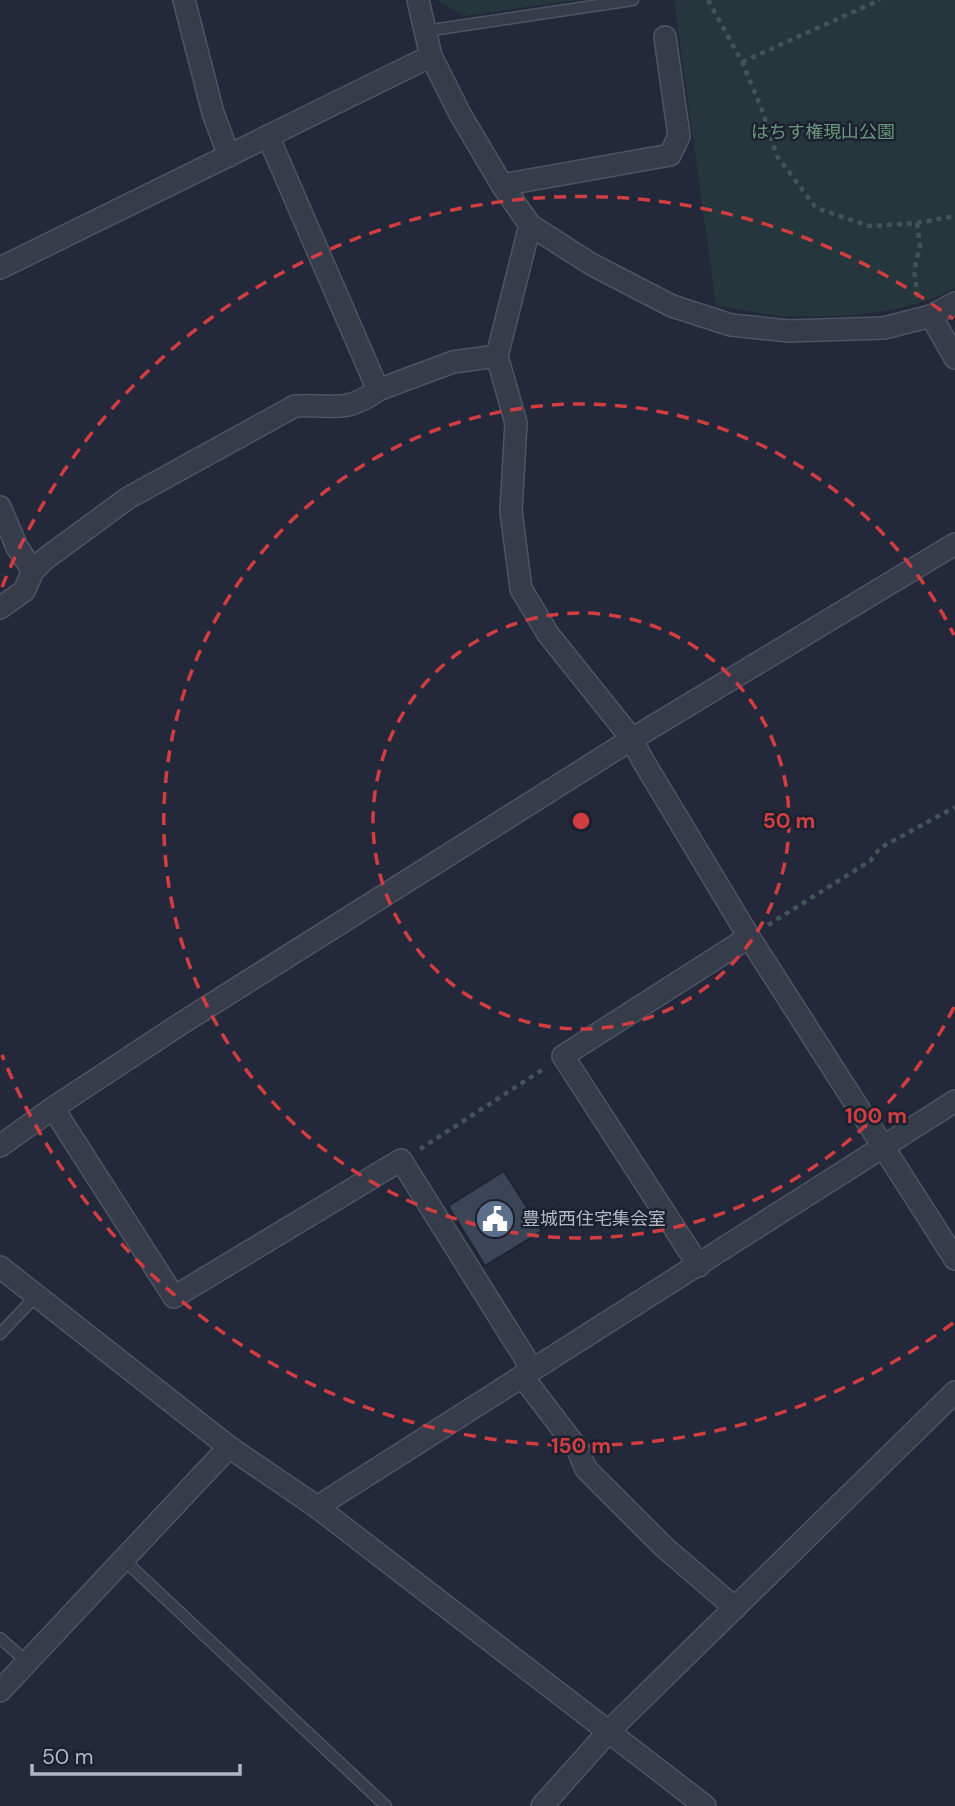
<svg xmlns="http://www.w3.org/2000/svg" width="955" height="1806" font-family="'DM Sans','Noto Sans JP',sans-serif">
<rect width="100%" height="100%" fill="#23293b"/>
<g fill="#25363c">
<polygon points="437,0 577,0 464,16"/>
<path d="M 674,0 L 955,0 L 955,288 C 904,315 842,318 786,316 C 763,315 739,309 716,305 Z"/>
</g>
<polygon fill="#3c4458" stroke="#1e2332" stroke-width="2" points="504,1171 542,1231 485,1266 448,1206"/>
<g fill="none" stroke-linecap="round" stroke-linejoin="round">
<g stroke="#4f5463" stroke-width="13">
<g id="service">
<polyline points="425,31 633,0"/>
<polyline points="0,1334 36,1296"/>
<polyline points="124,1560 386,1806"/>
<polyline points="0,1638 27,1662"/>
</g>
</g>
<g stroke="#4f5463" stroke-width="24">
<g id="minor">
<polyline points="184,0 213,113 229,156"/>
<polyline points="418,0 431,56 460,114 502,185 530,225 591,264 672,306 731,325 789,331 884,328 931,316 955,358"/>
<polyline points="268,136 378,390"/>
<polyline points="502,185 670,155 679,136 665,37"/>
<polyline points="530,225 497,356 516,423 511,511 521,589 548,634 632,739 642,759 749,937 955,1259"/>
<polyline points="0,268 431,56"/>
<polyline points="931,316 955,303"/>
<polyline points="0,507 17,547 33,571"/>
<path d="M 0,608 L 24,591 L 33,571 L 45,559 L 128,498 L 295,406 C 331,404 346,414 378,390 L 453,362 L 497,356"/>
<polyline points="53,1108 174,1297 401,1160 532,1369"/>
<polyline points="0,1146 53,1108 182,1023 632,739 955,544"/>
<polyline points="699,1266 563,1056 749,937"/>
<polyline points="0,1267 229,1447 317,1507 705,1806"/>
<polyline points="522,1376 577,1448 586,1469 664,1547 735,1608"/>
<polyline points="317,1507 955,1101"/>
<polyline points="0,1691 229,1447"/>
<polyline points="542,1806 609,1731 955,1392"/>
</g>
</g>
<g stroke="#435359" stroke-width="4.5" stroke-dasharray="5 5" stroke-linecap="butt">
<polyline points="708,0 742,62 762,110 777,156 816,208 869,226 917,223 955,216"/>
<polyline points="742,62 880,0"/>
<polyline points="917,223 920,245 914,271 918,297"/>
<polyline points="768,925 870,861 880,848 955,807"/>
<polyline points="420,1149 545,1068"/>
</g>
<use href="#service" stroke="#373c4b" stroke-width="10"/>
<use href="#minor" stroke="#373c4b" stroke-width="21"/>
</g>
<g fill="none" stroke="#d13d40" stroke-width="3.5" stroke-dasharray="12 9">
<circle cx="581" cy="821" r="208"/>
<path d="M954 1007A417 417 0 1 1 954 635"/>
<path d="M953 1323A625 625 0 0 1 2 1055M2 587A625 625 0 0 1 953 319"/>
</g>
<defs>
<g id="civic-disc" transform="scale(2.0125)"><circle r="9.5" fill="#5c6f8a" stroke="#1c2130"/><path d="M-.6-6.5H3V-4.5H.6V-3L4-1V1h2V6H-6V1h2V-1L-.6-3ZM-1.2 2.5V6h2.4V2.5Z" fill="#fff"/></g>
</defs>
<g fill-rule="evenodd">
<use href="#civic-disc" x="495" y="1219"/>
</g>
<g text-anchor="middle" stroke-width="5" stroke-linejoin="round" paint-order="stroke">
<g font-size="18" fill="#69977b" stroke="#1c2130">
<text x="823" y="138">はちす権現山公園</text>
</g>
<g font-size="18" fill="#b2b7c7" stroke="#1c2130" text-anchor="start">
<text x="522" y="1225">豊城西住宅集会室</text>
</g>
</g>
<circle cx="581" cy="821" r="10" fill="#d13d40" stroke="#1c2130" stroke-width="3.5"/>
<g font-size="21" text-anchor="middle" font-weight="bold" fill="#d13d40" stroke="#1c2130" stroke-width="5" stroke-linejoin="round" paint-order="stroke">
<text x="789" y="828">50 m</text>
<text x="876" y="1123">100 m</text>
<text x="581" y="1453">150 m</text>
</g>
<path d="M32 1764v10h208v-10" fill="none" stroke="#b2b7c7" stroke-width="3.5"/>
<text x="42" y="1764" font-size="21" fill="#b2b7c7" stroke="#1c2130" stroke-width="5" paint-order="stroke">50 m</text>
</svg>
